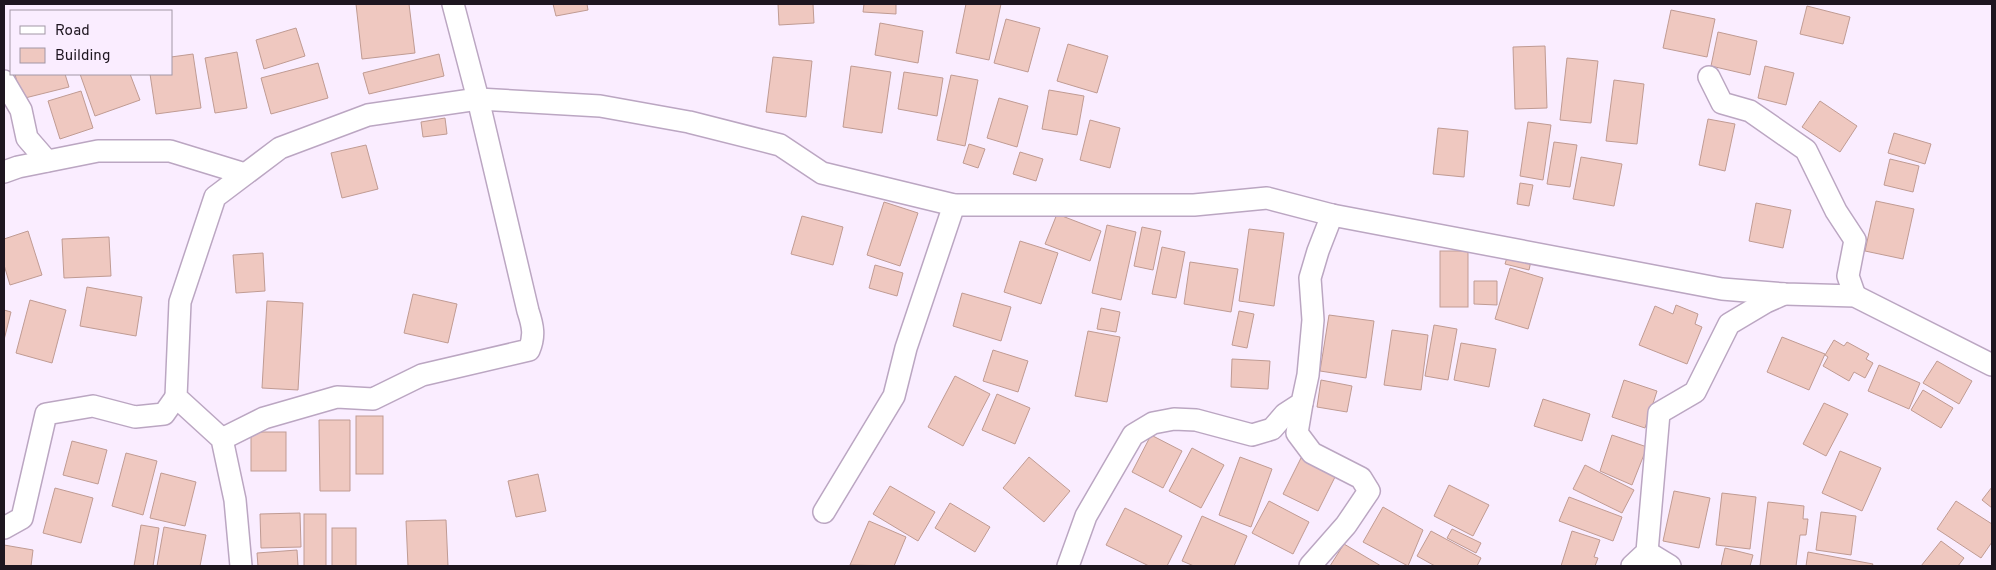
<svg xmlns="http://www.w3.org/2000/svg" width="1996" height="570" font-family="Overpass,sans-serif">
<rect width="100%" height="100%" fill="#faedff"/>
<g fill="#efc8c0" stroke="#c09b93">
<polygon points="356,4 409,4 415,53 362,59"/>
<polygon points="553,4 587,4 588,10 556,16"/>
<polygon points="778,4 813,4 814,23 779,25"/>
<polygon points="864,4 896,4 896,14 863,12"/>
<polygon points="966,4 1001,4 989,60 956,53"/>
<polygon points="1807,6 1850,17 1843,44 1800,34"/>
<polygon points="1671,10 1715,19 1707,57 1663,48"/>
<polygon points="1006,19 1040,28 1028,72 994,63"/>
<polygon points="880,23 923,31 918,63 875,55"/>
<polygon points="296,28 305,56 264,69 256,40"/>
<polygon points="1718,32 1757,41 1750,75 1711,66"/>
<polygon points="1068,44 1108,56 1097,93 1057,81"/>
<polygon points="1545,46 1547,108 1515,109 1513,47"/>
<polygon points="237,52 247,108 215,113 205,58"/>
<polygon points="193,54 201,108 156,114 150,74 171,74 171,57"/>
<polygon points="439,54 444,76 369,94 363,73"/>
<polygon points="773,57 812,61 806,117 766,112"/>
<polygon points="1567,58 1598,61 1591,123 1560,120"/>
<polygon points="318,63 328,98 271,114 261,78"/>
<polygon points="851,66 891,72 882,133 843,127"/>
<polygon points="1765,66 1794,73 1786,105 1758,98"/>
<polygon points="904,72 943,78 937,116 898,109"/>
<polygon points="15,74 65,74 69,87 21,99"/>
<polygon points="80,74 130,74 140,100 95,116"/>
<polygon points="951,75 978,80 965,146 937,140"/>
<polygon points="1614,80 1644,84 1637,144 1606,141"/>
<polygon points="1049,90 1084,96 1077,135 1042,129"/>
<polygon points="81,91 93,128 60,139 48,101"/>
<polygon points="999,98 1028,106 1017,147 987,138"/>
<polygon points="1820,101 1857,126 1840,152 1802,127"/>
<polygon points="445,118 447,134 423,137 421,122"/>
<polygon points="1708,119 1735,124 1725,171 1699,165"/>
<polygon points="1090,120 1120,128 1110,168 1080,160"/>
<polygon points="1528,122 1551,125 1543,180 1520,176"/>
<polygon points="1438,128 1468,131 1464,177 1433,174"/>
<polygon points="1894,133 1931,144 1925,164 1888,153"/>
<polygon points="1554,142 1577,145 1570,187 1547,184"/>
<polygon points="969,144 985,149 978,168 963,163"/>
<polygon points="366,145 378,189 342,198 331,153"/>
<polygon points="1020,152 1043,159 1036,181 1013,174"/>
<polygon points="1581,157 1622,164 1614,206 1573,199"/>
<polygon points="1890,159 1919,166 1913,192 1884,185"/>
<polygon points="1520,183 1533,185 1529,206 1517,204"/>
<polygon points="1876,201 1914,209 1903,259 1865,251"/>
<polygon points="884,202 918,213 900,266 867,255"/>
<polygon points="1756,203 1791,210 1783,248 1749,241"/>
<polygon points="1057,214 1101,231 1090,261 1045,244"/>
<polygon points="802,216 843,227 833,265 791,254"/>
<polygon points="1107,225 1136,232 1121,300 1092,293"/>
<polygon points="1142,227 1161,231 1153,270 1134,266"/>
<polygon points="1249,229 1284,233 1274,306 1239,301"/>
<polygon points="28,231 42,275 10,285 4,265 4,239"/>
<polygon points="109,237 111,276 64,278 62,239"/>
<polygon points="1020,241 1058,253 1041,304 1004,292"/>
<polygon points="1162,247 1185,252 1176,298 1152,294"/>
<rect x="1440" y="251" width="28" height="56"/>
<polygon points="1509,251 1531,261 1529,270 1505,264"/>
<polygon points="263,253 265,291 236,293 233,255"/>
<polygon points="1190,262 1238,269 1231,312 1184,304"/>
<polygon points="875,265 903,273 897,296 869,288"/>
<polygon points="1510,268 1543,278 1528,329 1495,319"/>
<polygon points="1474,281 1497,281 1497,305 1474,304"/>
<polygon points="87,287 142,297 136,336 80,326"/>
<polygon points="962,293 1011,307 1001,341 953,326"/>
<polygon points="413,294 457,304 448,343 404,333"/>
<polygon points="30,300 66,310 52,363 16,353"/>
<polygon points="267,301 303,303 298,390 262,388"/>
<polygon points="1676,305 1698,314 1695,324 1702,327 1687,364 1639,345 1655,306 1673,314"/>
<polygon points="1101,308 1120,312 1116,332 1097,329"/>
<polygon points="4,310 11,312 4,340"/>
<polygon points="1239,311 1254,314 1247,348 1232,345"/>
<polygon points="1329,315 1374,321 1366,378 1320,371"/>
<polygon points="1434,325 1457,329 1448,380 1425,376"/>
<polygon points="1392,330 1428,335 1421,390 1384,385"/>
<polygon points="1088,331 1120,337 1107,402 1075,396"/>
<polygon points="1782,337 1825,354 1809,390 1767,372"/>
<polygon points="1834,340 1844,346 1847,342 1869,354 1866,359 1873,363 1865,378 1854,372 1849,381 1823,366 1828,357 1825,355"/>
<polygon points="1461,343 1496,349 1489,387 1454,380"/>
<polygon points="993,350 1028,361 1018,392 983,381"/>
<polygon points="1232,359 1270,361 1268,389 1231,387"/>
<polygon points="1937,361 1972,381 1959,404 1923,383"/>
<polygon points="1879,365 1920,383 1909,409 1868,391"/>
<polygon points="955,376 990,394 963,446 928,427"/>
<polygon points="1321,380 1352,386 1347,412 1317,407"/>
<polygon points="1624,380 1657,391 1645,428 1612,417"/>
<polygon points="1923,390 1953,408 1941,428 1911,410"/>
<polygon points="997,394 1030,408 1015,444 982,430"/>
<polygon points="1543,399 1590,414 1582,441 1534,426"/>
<polygon points="1824,403 1848,414 1826,456 1803,444"/>
<rect x="356" y="416" width="27" height="58"/>
<polygon points="319,420 350,420 350,491 320,491"/>
<rect x="251" y="432" width="35" height="39"/>
<polygon points="1151,435 1182,451 1163,488 1132,472"/>
<polygon points="1612,435 1647,447 1632,485 1600,471"/>
<polygon points="72,441 107,450 98,484 63,475"/>
<polygon points="1192,448 1224,465 1201,508 1169,491"/>
<polygon points="1840,451 1881,468 1862,511 1822,493"/>
<polygon points="126,453 157,461 143,515 112,506"/>
<polygon points="1029,457 1070,491 1044,522 1003,488"/>
<polygon points="1240,457 1272,469 1251,527 1219,515"/>
<polygon points="1301,458 1336,475 1318,511 1283,494"/>
<polygon points="1585,465 1634,490 1622,513 1573,489"/>
<polygon points="161,473 196,482 185,526 150,518"/>
<polygon points="538,474 546,511 516,517 508,481"/>
<polygon points="1449,485 1489,505 1473,536 1434,516"/>
<polygon points="890,486 935,512 918,541 873,514"/>
<polygon points="1992,487 1992,508 1982,500"/>
<polygon points="55,488 93,498 81,543 43,533"/>
<polygon points="1674,491 1710,498 1699,548 1663,541"/>
<polygon points="1722,493 1756,497 1750,549 1716,545"/>
<polygon points="1569,497 1622,517 1613,541 1559,521"/>
<polygon points="1269,501 1309,522 1293,554 1252,533"/>
<polygon points="1956,501 1992,524 1992,542 1981,558 1937,529"/>
<polygon points="1768,502 1804,506 1803,519 1808,519 1806,535 1800,535 1796,566 1760,566"/>
<polygon points="950,503 990,527 975,552 935,528"/>
<polygon points="1383,507 1423,530 1408,566 1363,542"/>
<polygon points="1125,508 1182,536 1167,566 1149,566 1106,545"/>
<polygon points="1821,512 1856,516 1851,555 1816,550"/>
<polygon points="300,513 301,547 261,548 260,514"/>
<rect x="304" y="514" width="22" height="52"/>
<polygon points="1202,516 1247,536 1234,566 1194,566 1182,561"/>
<polygon points="446,520 448,566 408,566 406,521"/>
<polygon points="869,521 906,537 894,566 850,565"/>
<polygon points="141,525 159,528 153,566 134,566"/>
<polygon points="164,527 206,535 200,566 157,566"/>
<rect x="332" y="528" width="24" height="38"/>
<polygon points="1452,529 1481,543 1476,553 1447,538"/>
<polygon points="1431,531 1481,558 1477,566 1435,566 1417,556"/>
<polygon points="1572,531 1600,540 1594,557 1598,558 1595,566 1561,566"/>
<polygon points="1941,541 1964,558 1958,566 1921,566"/>
<polygon points="1344,544 1381,566 1330,566"/>
<polygon points="4,545 33,550 31,566 4,566"/>
<polygon points="1725,548 1753,555 1750,566 1721,566"/>
<polygon points="297,550 298,566 258,566 257,553"/>
<polygon points="1808,552 1873,564 1872,566 1806,566"/>
</g>
<g fill="none" stroke-linecap="round" stroke-linejoin="round">
<g stroke="#bba6c2" stroke-width="24">
<g id="minor">
<polyline points="1709,77 1722,103 1750,111 1806,150 1836,211 1855,240 1848,276 1855,296"/>
<polyline points="4,81 21,110 27,138 47,161"/>
<polyline points="4,172 18,167 98,151 170,151 245,174"/>
<polyline points="1302,403 1297,433 1312,453 1361,478 1369,491 1346,525 1310,566"/>
<path d="M 222,439 L 264,418 L 337,397 L 373,399 L 422,375 L 529,350 C 535,336 533,326 528,311 L 478,99 L 453,4"/>
<polyline points="824,512 894,396 906,348 954,205"/>
<polyline points="4,528 22,518 46,414 93,406 135,417 164,414 176,397"/>
<polyline points="1647,552 1670,566"/>
<polyline points="241,566 235,500 222,439 176,397 180,302 215,197 280,148 368,115 478,99 600,106 689,122 780,145 822,173 954,205 1194,205 1267,198 1332,215 1722,289 1785,294 1855,296 1992,365"/>
<polyline points="1068,566 1086,516 1133,435 1153,423 1174,419 1196,420 1252,435 1272,429 1285,414 1302,403 1308,375 1313,320 1310,278 1318,251 1332,215"/>
<polyline points="1632,566 1647,552 1659,413 1695,392 1729,324 1766,302 1784,294"/>
</g>
</g>
<use href="#minor" stroke="#fff" stroke-width="21"/>
</g>
<rect width="1996" height="570" fill="none" stroke="#1e1620" stroke-width="10"/>
<rect x="10" y="10" width="162" height="65" fill="#faedff" stroke="#a297a6"/>
<rect x="20" y="26" width="25" height="8" fill="#ffffff" stroke="#a297a6"/>
<text x="55" y="35" font-size="15" fill="#1e1620">Road</text>
<rect x="20" y="48" width="25" height="15" fill="#efc8c0" stroke="#a297a6"/>
<text x="55" y="60" font-size="15" fill="#1e1620">Building</text>
</svg>
